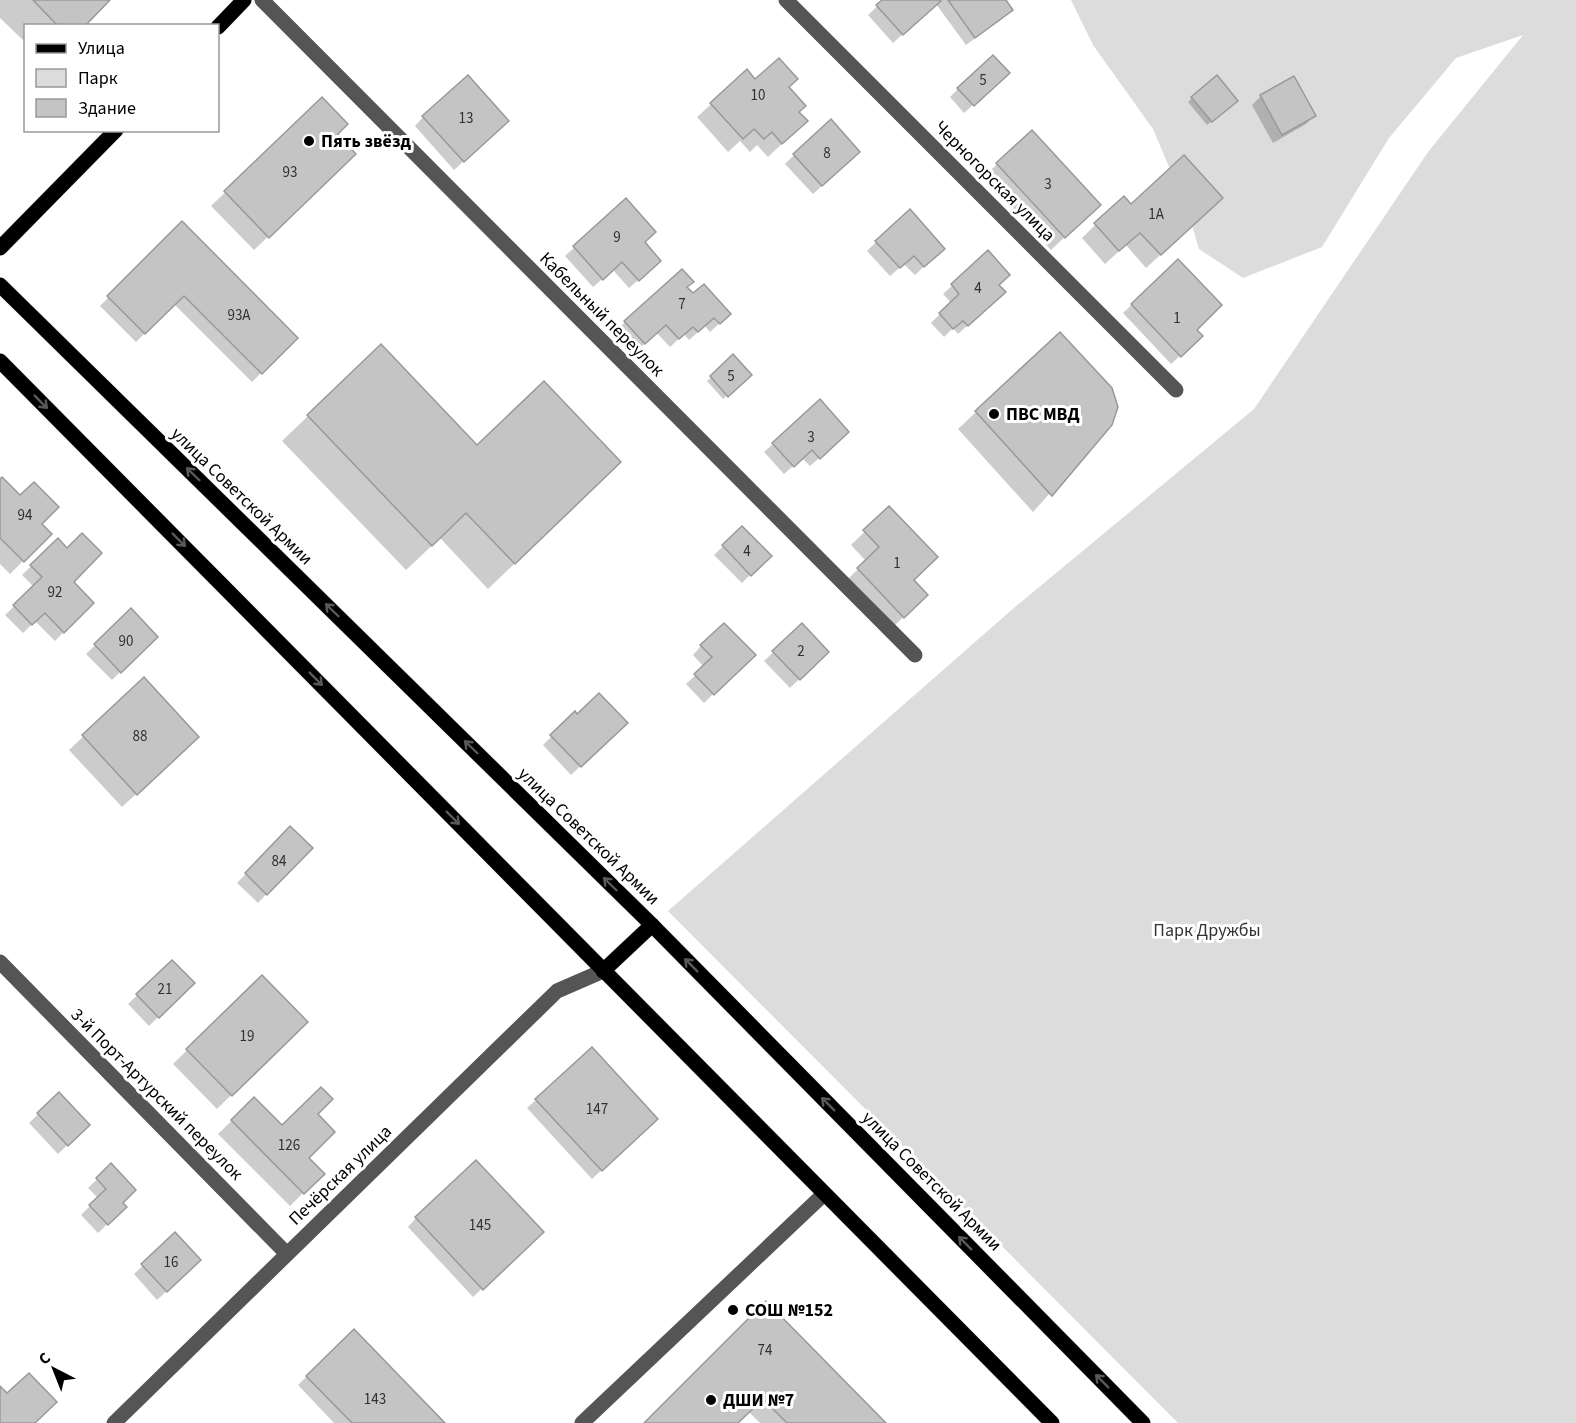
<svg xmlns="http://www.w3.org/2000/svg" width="1576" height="1423" font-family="'Source Sans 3',sans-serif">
<rect width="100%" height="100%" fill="#fff"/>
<polygon fill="#dcdcdc" points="1071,0 1576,0 1576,1423 1178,1423 668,911 1015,607 1254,409 1428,152 1523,35 1456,58 1389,138 1322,247 1243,278 1199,249 1188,212 1153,129 1093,45"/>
<g fill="#0003">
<polygon points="0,0 108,0 83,26 26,26 26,43 0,18"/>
<polygon points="884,0 937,0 939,2 942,0 1004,0 1011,10 1003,18 966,45 936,4 893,43 868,15"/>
<polygon points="747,72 755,81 787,87 798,112 806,121 768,157 757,145 750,152 740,141 728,152 697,117"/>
<polygon points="999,82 964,113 950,97 958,89"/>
<polygon points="1261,96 1315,115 1306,124 1273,143 1252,105"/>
<polygon points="1192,98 1232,105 1207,125 1188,102"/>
<polygon points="322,99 336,135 341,167 254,250 211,206"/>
<polygon points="423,117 498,130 454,170 415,126"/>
<polygon points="794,155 849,161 813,194 785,164"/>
<polygon points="997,164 1085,218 1051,250 984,177"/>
<polygon points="626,201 643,242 651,269 629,288 613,270 593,287 565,256"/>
<polygon points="1131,206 1207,212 1146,268 1126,245 1105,264 1082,238 1095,225"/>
<polygon points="182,223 296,338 252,382 174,304 136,342 100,306"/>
<polygon points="876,242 934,257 915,275 904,264 890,276 867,251"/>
<polygon points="988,253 997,285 995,301 958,334 953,328 944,337 931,323 951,303 943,294"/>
<polygon points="1178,261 1192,345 1171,364 1123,313"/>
<polygon points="686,288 720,323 710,332 705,326 689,340 684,334 670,347 657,333 635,352 616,331 625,322"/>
<polygon points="381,346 477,447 594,488 488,589 440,538 406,570 282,441"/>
<polygon points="733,357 750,375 723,399 707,381"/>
<polygon points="976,412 1111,425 1033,512 958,429"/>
<polygon points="839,441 810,466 802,458 784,474 764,452 773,444"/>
<polygon points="0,481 50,534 10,574 0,564"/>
<polygon points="889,508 912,580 926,595 890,630 844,583 866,561 851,545"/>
<polygon points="742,528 770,556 742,583 714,555"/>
<polygon points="58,540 72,582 92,603 55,641 35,621 23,633 5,615 34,587 22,575"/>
<polygon points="131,610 156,637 112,680 86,654"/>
<polygon points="802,625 827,652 790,688 764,661"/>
<polygon points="701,646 753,655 704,703 686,684 704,667 693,655"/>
<polygon points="144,679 183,751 122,807 69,750"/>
<polygon points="575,713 577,716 626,723 571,775 543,745"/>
<polygon points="290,828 311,848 258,903 237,883"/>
<polygon points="172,962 193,983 149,1026 128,1004"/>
<polygon points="262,977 306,1022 217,1109 173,1064"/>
<polygon points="59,1094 80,1133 58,1154 29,1123"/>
<polygon points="254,1099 282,1127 316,1114 307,1158 322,1174 290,1206 218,1134"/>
<polygon points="536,1100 647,1127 592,1179 527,1108"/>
<polygon points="111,1166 121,1203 125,1207 98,1233 81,1215 98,1198 88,1188"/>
<polygon points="416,1218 542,1232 473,1297 408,1227"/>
<polygon points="175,1235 191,1269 157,1300 134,1274"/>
<polygon points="766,1304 884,1423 760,1423 748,1411 736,1423 646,1423"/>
<polygon points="354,1331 443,1423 334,1423 298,1385"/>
</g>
<g fill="#c4c4c4" stroke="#999" stroke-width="1.5">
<polygon points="33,0 110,0 85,26 58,26"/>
<polygon points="882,0 939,0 941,1 903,35 876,5"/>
<polygon points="948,0 1006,0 1013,10 975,38"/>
<polygon points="993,55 1010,73 974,106 957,88"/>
<polygon points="779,58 798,79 789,87 806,106 799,112 808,121 782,144 772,132 764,139 754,129 743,139 710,103 747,69 755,79"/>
<polygon points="468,75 509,121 464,162 422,116"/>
<polygon points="1217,75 1238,101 1212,122 1191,97"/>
<polygon points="1294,76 1316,116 1282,135 1260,95"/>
<polygon points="322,97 348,124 338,134 356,154 269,238 224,191"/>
<polygon points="831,119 860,152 822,186 793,154"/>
<polygon points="1032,130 1101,205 1065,238 996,163"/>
<polygon points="1184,155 1223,198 1161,255 1140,233 1119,251 1094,223 1124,196 1131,204"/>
<polygon points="626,198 656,232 645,242 661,261 639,281 622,262 603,280 573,246"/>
<polygon points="910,209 945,249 924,267 914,256 900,268 875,241"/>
<polygon points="182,221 298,338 262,374 184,296 145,334 107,296"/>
<polygon points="988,250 1010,275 999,285 1006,292 968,326 963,321 953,329 939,313 959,294 951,284"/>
<polygon points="1178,259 1222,305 1197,330 1203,336 1181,357 1131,304"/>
<polygon points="682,269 694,282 687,287 693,293 704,284 731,314 720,324 714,318 698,332 693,327 679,339 666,325 645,344 624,321"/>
<polygon points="1060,332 1112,388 1118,407 1112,425 1052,496 975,411"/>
<polygon points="381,344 477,445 544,381 621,462 515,564 466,513 432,546 307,415"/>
<polygon points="733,354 752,375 728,397 710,376"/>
<polygon points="820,399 849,432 820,459 812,450 794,467 772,443"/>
<polygon points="2,477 20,495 34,482 59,507 42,524 52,534 24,562 0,538 0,479"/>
<polygon points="889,506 938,557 914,580 928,595 904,618 857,568 879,547 863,530"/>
<polygon points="742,526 772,556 751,576 722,545"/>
<polygon points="82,533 102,553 74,582 94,603 64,633 45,613 32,625 13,605 42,577 30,565 58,538 67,548"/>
<polygon points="131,608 158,637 121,673 94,644"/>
<polygon points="724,623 756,655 714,695 694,674 712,657 700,645"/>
<polygon points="802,623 829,652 800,680 772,651"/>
<polygon points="144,677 199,737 137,795 82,735"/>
<polygon points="599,693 628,723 581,767 550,735 575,711 577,714"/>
<polygon points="290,826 313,848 267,895 245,873"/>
<polygon points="172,960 195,983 159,1018 136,994"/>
<polygon points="262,975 308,1022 232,1096 186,1049"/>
<polygon points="592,1047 658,1119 602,1171 535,1099"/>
<polygon points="321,1087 333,1099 318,1114 335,1132 309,1158 325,1174 304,1194 231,1120 254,1097 282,1125"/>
<polygon points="59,1092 90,1125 68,1146 37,1113"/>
<polygon points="476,1160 544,1232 483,1290 415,1217"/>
<polygon points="111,1163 136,1190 123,1203 127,1207 108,1225 89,1205 106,1189 96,1178"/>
<polygon points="175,1232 201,1260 167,1292 141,1264"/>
<polygon points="766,1301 886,1423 787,1423 763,1399 738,1423 644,1423"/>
<polygon points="354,1329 445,1423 352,1423 306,1376"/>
<polygon points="29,1373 57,1402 35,1423 0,1423 0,1386 7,1393"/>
</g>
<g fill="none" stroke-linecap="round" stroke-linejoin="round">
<g stroke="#dbdbdb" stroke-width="16">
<g id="major">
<polyline points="218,27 244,0"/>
<polyline points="0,248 116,130"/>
<polyline points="0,285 652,925 1143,1423"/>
<polyline points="0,361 1052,1423"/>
<polyline points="603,971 652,925"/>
</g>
</g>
<g stroke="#555" stroke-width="15">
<polyline points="262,0 915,655"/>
<polyline points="786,0 1176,390"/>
<polyline points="0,962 287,1254"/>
<polyline points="114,1423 557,991 603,971"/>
<polyline points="582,1423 824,1194"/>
</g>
<use href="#major" stroke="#000" stroke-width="15"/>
</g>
<defs><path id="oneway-shaft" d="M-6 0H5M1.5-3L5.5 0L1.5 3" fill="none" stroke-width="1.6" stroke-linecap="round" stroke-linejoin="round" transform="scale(1.5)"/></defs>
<g stroke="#595959">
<use href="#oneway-shaft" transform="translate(41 402) rotate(45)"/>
<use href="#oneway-shaft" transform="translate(193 474) rotate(-136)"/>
<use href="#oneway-shaft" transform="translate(179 540) rotate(45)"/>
<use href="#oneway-shaft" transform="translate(332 610) rotate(-136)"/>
<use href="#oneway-shaft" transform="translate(316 679) rotate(45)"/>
<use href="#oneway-shaft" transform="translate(471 747) rotate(-136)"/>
<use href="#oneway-shaft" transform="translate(453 818) rotate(45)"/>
<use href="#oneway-shaft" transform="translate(610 884) rotate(-136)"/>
<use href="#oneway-shaft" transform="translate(691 965) rotate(-135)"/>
<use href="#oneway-shaft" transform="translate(828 1104) rotate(-135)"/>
<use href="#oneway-shaft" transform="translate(965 1243) rotate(-135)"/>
<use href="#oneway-shaft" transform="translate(1102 1381) rotate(-135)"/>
</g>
<g fill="#000" stroke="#fff" stroke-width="2">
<circle cx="309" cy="141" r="6"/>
<circle cx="994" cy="414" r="6"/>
<circle cx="733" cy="1310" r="6"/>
<circle cx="711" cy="1400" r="6"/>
</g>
<g text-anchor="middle" stroke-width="6" stroke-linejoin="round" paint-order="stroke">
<g font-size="15" fill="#313131">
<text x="983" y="85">5</text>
<text x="758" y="100">10</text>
<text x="466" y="123">13</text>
<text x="827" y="158">8</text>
<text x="290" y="177">93</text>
<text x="1048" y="189">3</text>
<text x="1156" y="219">1А</text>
<text x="617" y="242">9</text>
<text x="978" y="293">4</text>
<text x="682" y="309">7</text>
<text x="239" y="320">93А</text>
<text x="1177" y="323">1</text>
<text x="731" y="381">5</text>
<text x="811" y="442">3</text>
<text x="25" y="520">94</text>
<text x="747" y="556">4</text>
<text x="897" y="568">1</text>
<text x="55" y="597">92</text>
<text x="126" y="646">90</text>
<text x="801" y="656">2</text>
<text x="140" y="741">88</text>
<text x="279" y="866">84</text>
<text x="165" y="994">21</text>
<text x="247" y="1041">19</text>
<text x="597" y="1114">147</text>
<text x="289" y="1150">126</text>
<text x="480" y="1230">145</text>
<text x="171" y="1267">16</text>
<text x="765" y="1355">74</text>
<text x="375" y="1404">143</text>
</g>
<g font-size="18" font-weight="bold" fill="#000" stroke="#fff" text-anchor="start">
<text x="321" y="147">Пять звёзд</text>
<text x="1006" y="420">ПВС МВД</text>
<text x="745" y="1316">СОШ №152</text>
<text x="723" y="1406">ДШИ №7</text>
</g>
<g font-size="18" fill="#000" stroke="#fff">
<text transform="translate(995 181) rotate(45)" y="6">Черногорская улица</text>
<text transform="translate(602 314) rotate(45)" y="6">Кабельный переулок</text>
<text transform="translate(242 496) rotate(44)" y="6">улица Советской Армии</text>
<text transform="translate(589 836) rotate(44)" y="6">улица Советской Армии</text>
<text transform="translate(157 1094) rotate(45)" y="6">3-й Порт-Артурский переулок</text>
<text transform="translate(340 1175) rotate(-44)" y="6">Печёрская улица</text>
<text transform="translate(932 1181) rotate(45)" y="6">улица Советской Армии</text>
</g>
<g font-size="18" fill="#333" stroke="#fff">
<text x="1207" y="936">Парк Дружбы</text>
</g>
</g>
<rect x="24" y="24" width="195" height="108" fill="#ffffff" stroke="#999999" stroke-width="1.5"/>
<rect x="36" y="44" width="30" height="9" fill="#000000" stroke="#999999" stroke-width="1.5"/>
<text x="78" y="54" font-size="18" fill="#000000">Улица</text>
<rect x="36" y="69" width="30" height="18" fill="#dcdcdc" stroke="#999999" stroke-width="1.5"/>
<text x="78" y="84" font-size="18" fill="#000000">Парк</text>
<rect x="36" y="99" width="30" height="18" fill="#c4c4c4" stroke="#999999" stroke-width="1.5"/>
<text x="78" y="114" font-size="18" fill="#000000">Здание</text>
<g transform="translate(54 1369) rotate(318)" stroke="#ffffff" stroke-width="4.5" paint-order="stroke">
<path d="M0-4.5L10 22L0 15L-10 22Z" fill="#000000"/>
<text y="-9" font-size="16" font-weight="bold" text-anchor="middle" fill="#000000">С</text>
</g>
</svg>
